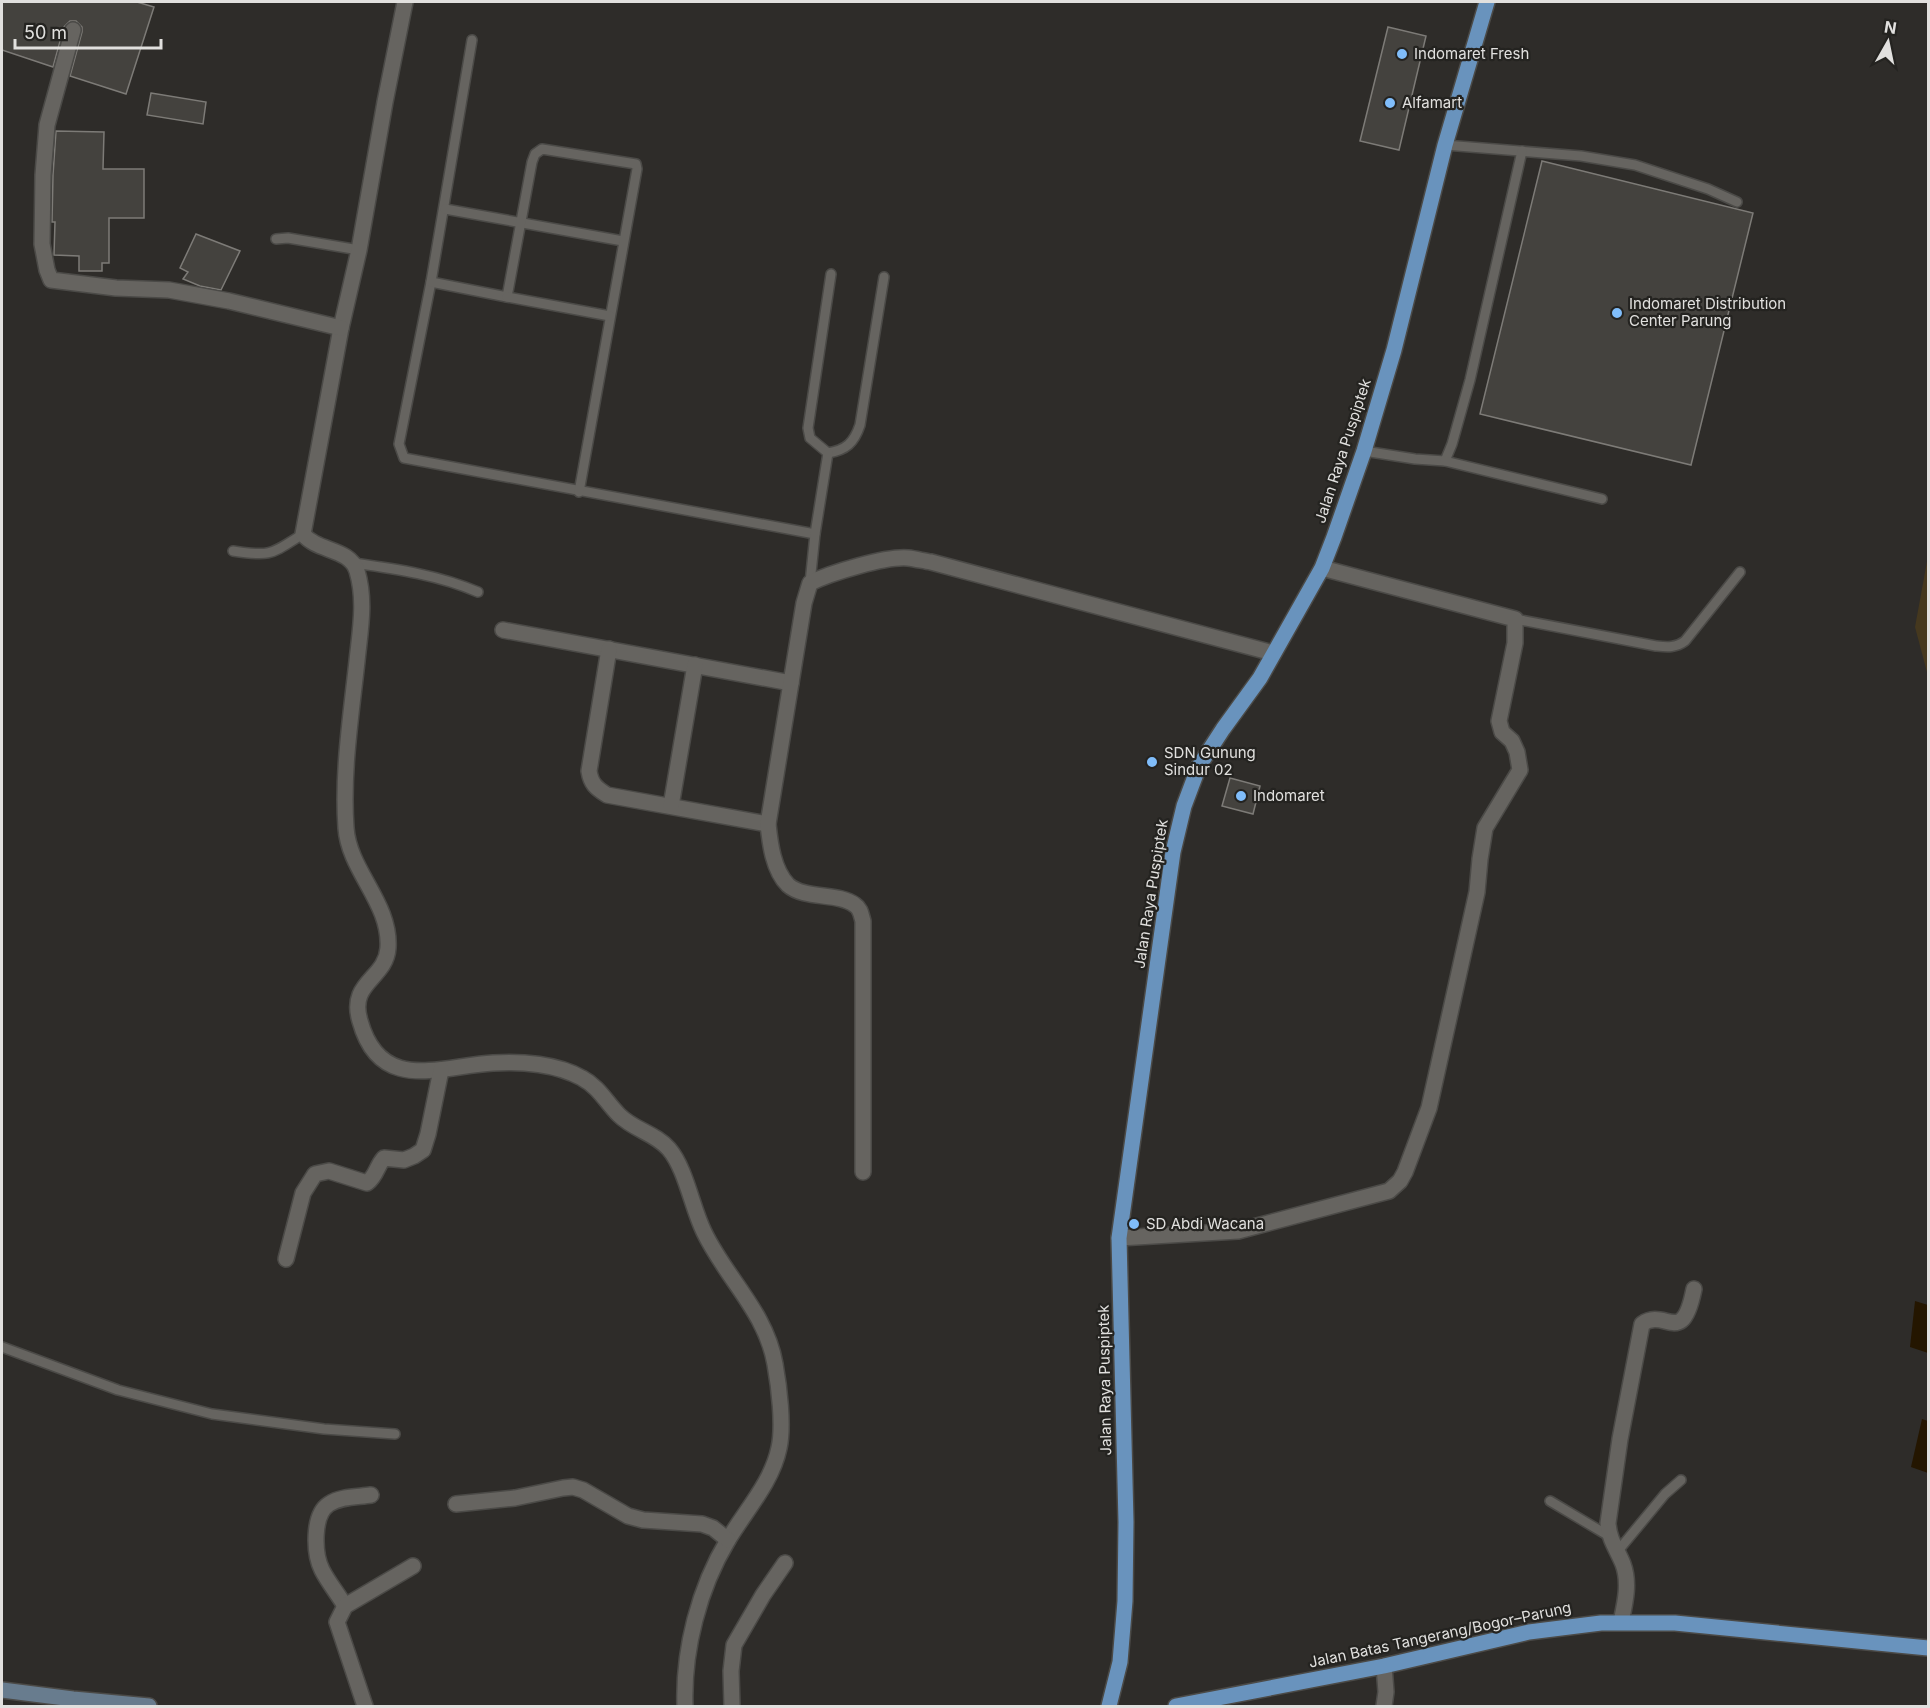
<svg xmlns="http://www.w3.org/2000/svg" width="1930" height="1708" font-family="Inter,sans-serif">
<rect width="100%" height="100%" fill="#2e2c29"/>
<polygon fill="#45381e" points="1928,556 1928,676 1915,627"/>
<g fill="#241600">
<polygon points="1915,1301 1928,1305 1928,1353 1910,1347"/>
<polygon points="1922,1419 1928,1421 1928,1473 1911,1467"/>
</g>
<g fill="#44423e" stroke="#7d7b77" stroke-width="1.5">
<polygon points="2,2 137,2 154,7 126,94 70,76 82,32 82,27 76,21 70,21 64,27 53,67 2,50"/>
<polygon points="1388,27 1426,36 1399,150 1360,141"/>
<polygon points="151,93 206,102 203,124 147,115"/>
<polygon points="56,131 104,132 103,169 144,169 144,218 109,218 109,263 102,263 102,271 79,271 79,256 54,255 55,222 52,222 53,175"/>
<polygon points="1542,161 1753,213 1691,465 1480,414"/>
<polygon points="196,234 240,251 221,290 200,286 183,279 188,272 180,268"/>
<polygon points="1230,778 1260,786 1253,814 1222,806"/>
</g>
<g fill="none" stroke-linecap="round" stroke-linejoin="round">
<g stroke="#4b4a47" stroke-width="12">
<g id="lane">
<polyline points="472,40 431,282 399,444 404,458 815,534"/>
<polyline points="1445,145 1581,156 1635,165 1708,189 1737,202"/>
<polyline points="445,209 623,241"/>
<polyline points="276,239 288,238 359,250"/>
<polyline points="431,282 507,297 532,162 535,154 542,149 636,164 637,169 579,492"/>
<polyline points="507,297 610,316"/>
<polyline points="1364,451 1415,459 1445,461 1452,444 1470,380 1522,151"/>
<path d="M 828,453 C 846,450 854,443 860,425 L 884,277"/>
<polyline points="1445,461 1602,499"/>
<path d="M 233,551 C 272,557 271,554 303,534"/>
<path d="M 354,563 C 396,569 439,575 478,592"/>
<polyline points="810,583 815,534 828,453 810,438 808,428 831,274"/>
<path d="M 1515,619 L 1656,646 C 1667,647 1676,648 1685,641 L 1740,572"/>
<polyline points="2,1347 118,1390 212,1414 324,1429 395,1434"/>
<polyline points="1550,1501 1609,1536"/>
<polyline points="1617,1552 1665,1494 1681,1480"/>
</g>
</g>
<g stroke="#4b4a47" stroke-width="18">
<g id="street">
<path d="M 405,2 L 385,102 L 359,250 L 341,328 L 303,534 C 317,552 350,548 357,571 C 366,601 360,631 357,661 C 351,716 342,772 346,828 C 349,871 391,903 388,948 C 386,979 348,982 360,1021 C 380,1094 440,1066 493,1063 C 522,1061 557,1064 582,1078 C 599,1087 606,1102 619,1115 C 634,1130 655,1133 669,1149 C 686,1169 692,1208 704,1232 C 726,1278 766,1312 775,1364 C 779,1386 784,1426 779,1448 C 772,1482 746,1510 728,1540 C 699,1588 683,1650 685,1706"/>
<polyline points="73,30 47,125 43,175 42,244 47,270 51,280 116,288 169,290 229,301 341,328"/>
<polyline points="503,630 791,683"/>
<path d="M 609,649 L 589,771 C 591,784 596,788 607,795 L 768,824"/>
<polyline points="671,806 695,665"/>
<path d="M 863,1172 L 863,921 C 861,915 861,909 855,905 C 838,892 805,900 788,885 C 773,870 770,843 768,824 L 804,603 L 810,583 C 830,573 886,556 908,558 C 916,559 924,561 931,562 L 1273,653"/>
<polyline points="1119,1238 1238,1231 1389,1191 1400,1181 1405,1172 1429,1108 1477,892 1480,859 1485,828 1520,770 1517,752 1512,741 1502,732 1499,721 1515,643 1515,619 1322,568"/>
<path d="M 286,1259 L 303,1193 L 315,1174 L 329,1171 L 367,1183 C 377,1175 376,1167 384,1158 L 404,1160 L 414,1156 L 423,1150 L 428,1134 L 441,1070"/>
<polyline points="456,1504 515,1498 563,1488 573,1487 583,1490 628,1516 643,1520 702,1524 713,1528 728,1540"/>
<path d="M 345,1606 C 338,1594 328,1582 322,1570 C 314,1554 312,1515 329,1504 C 341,1496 358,1497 371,1495"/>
<path d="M 1621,1622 C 1625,1603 1630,1583 1623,1564 C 1617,1549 1609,1540 1608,1523 L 1620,1439 L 1642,1324 C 1666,1307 1682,1349 1694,1289"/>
<polyline points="1384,1666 1386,1692 1384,1706"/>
<polyline points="365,1706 337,1622 345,1606 413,1566"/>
<polyline points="732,1706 731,1671 734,1645 763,1595 785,1563"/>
</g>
</g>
<g stroke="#4b4a47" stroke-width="18">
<polyline id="secondary" points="2,1690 73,1699 149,1706"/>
</g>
<g stroke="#4b4a47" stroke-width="18">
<g id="primary">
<polyline points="1109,1706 1120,1662 1125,1601 1126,1522 1119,1238 1173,852 1184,806 1199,766 1223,729 1260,678 1322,568 1334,537 1364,451 1394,350 1445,145 1487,2"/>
<polyline points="1176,1706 1384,1666 1529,1632 1601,1623 1675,1623 1928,1648"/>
</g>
</g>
<use href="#lane" stroke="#666460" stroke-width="9"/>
<use href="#street" stroke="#666460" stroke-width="15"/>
<use href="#secondary" stroke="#687c8e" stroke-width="15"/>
<use href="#primary" stroke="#6993bd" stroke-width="15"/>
</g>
<g fill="#80bdfa" stroke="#242320" stroke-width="2">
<circle cx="1402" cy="54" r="6"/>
<circle cx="1390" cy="103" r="6"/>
<circle cx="1617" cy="313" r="6"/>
<circle cx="1152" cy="762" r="6"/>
<circle cx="1241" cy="796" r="6"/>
<circle cx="1134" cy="1224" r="6"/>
</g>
<g text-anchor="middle" stroke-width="4.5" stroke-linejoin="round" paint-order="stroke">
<g font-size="15" fill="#e1e0de" stroke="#242320" text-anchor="start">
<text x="1414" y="59">Indomaret Fresh</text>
<text x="1402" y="108">Alfamart</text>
<text x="1629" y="309">Indomaret Distribution<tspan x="1629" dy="17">Center Parung</tspan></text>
<text x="1164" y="758">SDN Gunung<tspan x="1164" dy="17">Sindur 02</tspan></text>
<text x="1253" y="801">Indomaret</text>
<text x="1146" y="1229">SD Abdi Wacana</text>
</g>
<g font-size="15" fill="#e1e0de" stroke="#242320">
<text transform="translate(1343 451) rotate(-72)" y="5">Jalan Raya Puspiptek</text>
<text transform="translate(1151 894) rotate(-81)" y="5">Jalan Raya Puspiptek</text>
<text transform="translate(1105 1380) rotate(-91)" y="5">Jalan Raya Puspiptek</text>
<text transform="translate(1440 1635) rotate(-12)" y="5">Jalan Batas Tangerang/Bogor–Parung</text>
</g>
</g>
<rect width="1930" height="1708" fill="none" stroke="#e1e0de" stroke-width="6"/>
<g transform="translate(1888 42) rotate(9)" stroke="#242320" stroke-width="4.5" paint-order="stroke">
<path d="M0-4.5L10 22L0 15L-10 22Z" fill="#e1e0de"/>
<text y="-9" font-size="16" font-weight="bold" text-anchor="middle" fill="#e1e0de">N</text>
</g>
<path d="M15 39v9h146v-9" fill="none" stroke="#e1e0de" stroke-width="3"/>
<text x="24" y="39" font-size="18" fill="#e1e0de" stroke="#242320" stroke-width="4.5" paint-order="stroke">50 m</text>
</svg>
